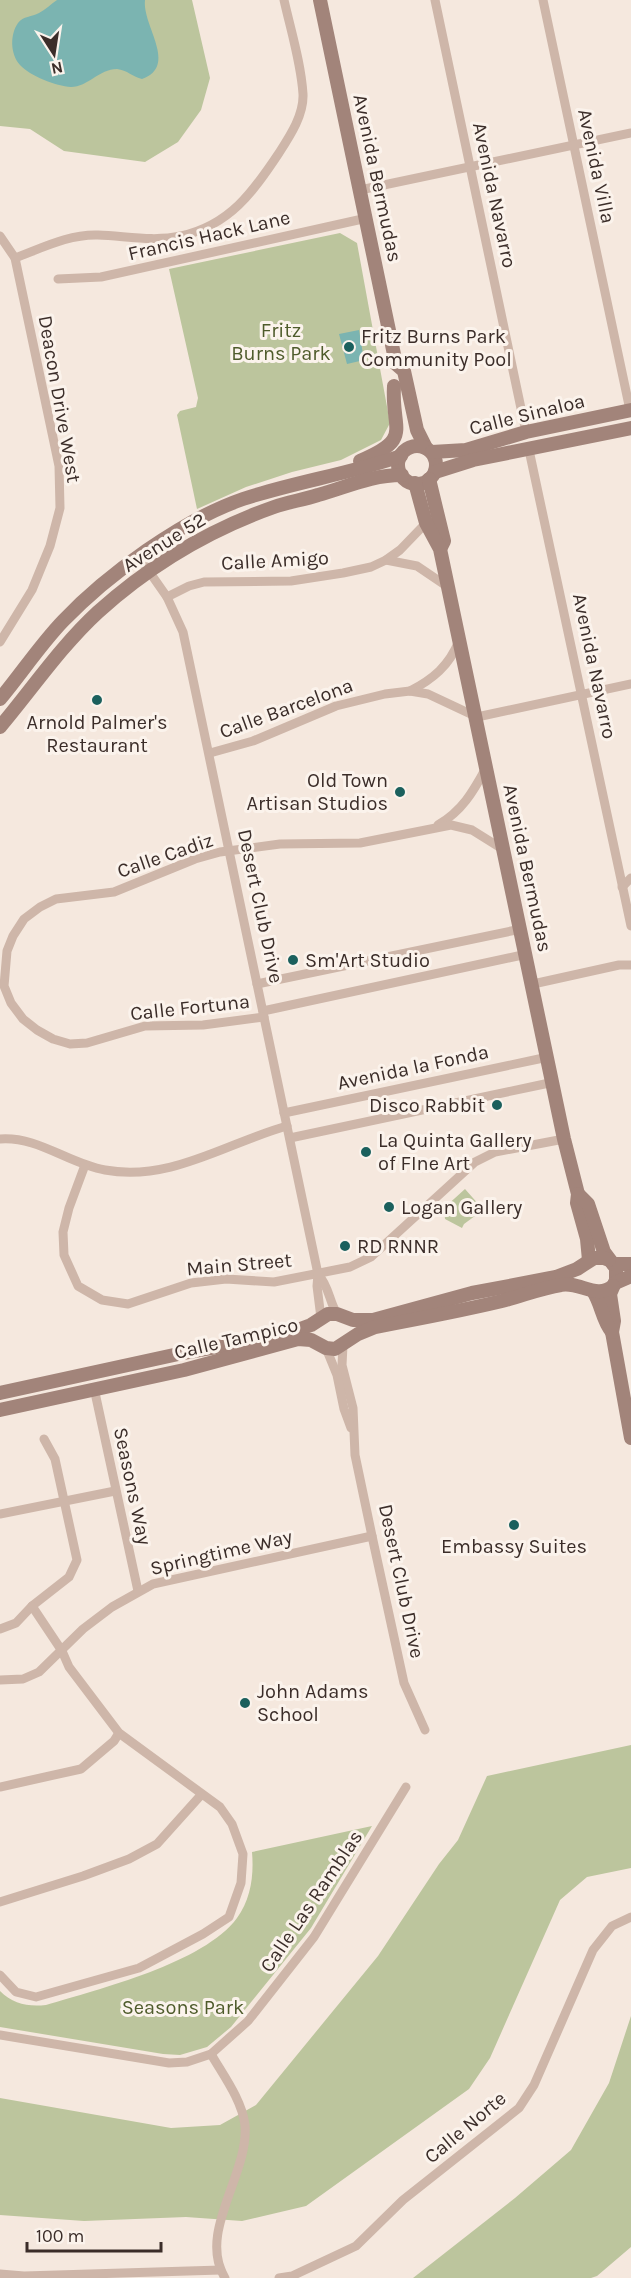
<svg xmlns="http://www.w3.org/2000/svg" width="631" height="2278" font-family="Karla,sans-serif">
<rect width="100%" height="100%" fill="#f5e8de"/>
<g fill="#bcc59d">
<polygon points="0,0 192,0 210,78 201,110 178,142 145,162 64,151 30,129 0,126"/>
<polygon points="340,233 357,243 390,423 381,440 341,460 292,472 246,487 197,509 177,415 180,411 196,407 198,398 169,269"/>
<polygon points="465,1189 480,1206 479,1213 464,1224 462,1228 445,1219 444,1208"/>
<polygon points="631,1745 631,1868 587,1877 560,1900 490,2058 469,2089 306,2206 242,2221 186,2217 84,2221 0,2215 0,2098 171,2128 220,2125 256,2105 378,1956 439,1864 458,1840 487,1776"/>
<path d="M 372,1826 L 311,1928 L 231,2027 L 207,2047 L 180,2055 L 163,2054 L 0,2027 L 0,1991 C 13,2004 28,2007 46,2005 C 99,1989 204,1963 237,1918 C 251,1899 254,1875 252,1852 Z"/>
<polygon points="631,2016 631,2247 597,2276 591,2278 413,2278 515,2198 571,2150 609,2083"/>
</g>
<g fill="#7bb4b1">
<path d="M 57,0 L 145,0 C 142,26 179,66 142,79 C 133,77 127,70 117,69 C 99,69 88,87 71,87 C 56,86 30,76 20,65 C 10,54 10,34 18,23 C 23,16 32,17 39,13 C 45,10 51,4 57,0 Z"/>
<polygon points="359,330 364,360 347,364 339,334"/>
</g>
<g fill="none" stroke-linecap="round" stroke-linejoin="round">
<g stroke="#ceb6a9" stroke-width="9">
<polyline points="435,0 526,432"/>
<polyline points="543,0 630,410"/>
<polyline points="360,190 631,133"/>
<polyline points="0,236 15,258 59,466 60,508 50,546 32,590 0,642"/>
<path d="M 15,258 C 42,248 69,234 98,235 C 126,236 153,242 181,236 C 230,225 253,192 279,153 C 290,136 304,115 303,94 C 301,63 291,31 284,0"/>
<polyline points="58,279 101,277 367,218"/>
<polyline points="529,450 631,926"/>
<polyline points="139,557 167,597 183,632 318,1274 317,1286 321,1318"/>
<polyline points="386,560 417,566 448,587"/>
<polyline points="167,597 189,586 204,582 291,581 343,573 371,567 386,560 400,550 426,523"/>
<path d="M 410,691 C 433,679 449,666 459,641"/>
<polyline points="210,753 253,741 336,706 385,694 410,691 428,694 477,717 631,684"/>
<path d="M 438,825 C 462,811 473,792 486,768"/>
<polyline points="622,887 631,878"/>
<polyline points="257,984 521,929"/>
<polyline points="533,984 619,965 630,965"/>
<polyline points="263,1011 527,954"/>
<polyline points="264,1017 203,1025 145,1026 87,1043 70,1044 53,1039 37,1030 23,1019 11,1003 4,986 7,951 13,936 24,919 40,907 56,899 114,892 195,859 220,852 280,844 360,843 451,825 472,830 504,850"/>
<polyline points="284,1113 548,1057"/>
<polyline points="290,1138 554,1082"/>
<path d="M 0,1139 C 38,1136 69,1164 105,1170 C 171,1182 226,1143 287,1126"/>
<polyline points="85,1165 69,1208 63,1232 64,1255 78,1286 102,1300 128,1304 191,1283 226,1279 274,1282 350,1267 371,1257 475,1162 495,1152 564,1139"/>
<path d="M 318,1274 C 329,1286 329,1301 337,1314"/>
<polyline points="343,1345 342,1365 353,1408 355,1455 372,1536 404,1683 425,1730"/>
<polyline points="326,1348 337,1375 344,1409 351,1428"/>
<polyline points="94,1388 138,1591"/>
<polyline points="0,1514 115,1491"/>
<polyline points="0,1629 16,1623 32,1606 69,1577 77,1560 55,1459 44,1439"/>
<polyline points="0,1680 23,1679 39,1672 83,1629 112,1607 153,1584 372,1536"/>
<polyline points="0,1787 81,1769 114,1741 119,1733"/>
<polyline points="0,1902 83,1876 129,1859 157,1844 201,1795"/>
<polyline points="0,1975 16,1992 36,1997 139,1968 203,1934 229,1917 241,1883 243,1854 232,1824 220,1807 119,1733 69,1667 62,1651 32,1606"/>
<polyline points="0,2035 169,2063 187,2062 211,2054 248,2021 314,1937 406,1787"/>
<path d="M 211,2054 C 223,2075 242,2100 245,2125 C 249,2175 197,2232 225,2278"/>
<polyline points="0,2274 24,2276 221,2270"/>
<polyline points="279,2278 292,2276 356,2246 403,2200 519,2108 534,2085 593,1950 612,1926 631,1917"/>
</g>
<g stroke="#a2847a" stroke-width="14">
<polyline points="320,0 396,364 404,371 417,430 426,448"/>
<circle cx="417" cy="465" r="19"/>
<polyline points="432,452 466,450 526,432 631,410"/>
<path d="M 360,461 C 414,438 391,431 394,386"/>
<polyline points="435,472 473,460 631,428"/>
<polyline points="429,479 444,541 441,547"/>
<polyline points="415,483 426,523 440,549 448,587 564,1139 578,1194 577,1203 587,1239 589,1260"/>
<path d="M 0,699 C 21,674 40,645 63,621 C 107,575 182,520 243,499 C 294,482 349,474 401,456"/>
<path d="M 0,727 C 32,689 61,646 98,612 C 149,566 209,530 274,507 C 288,502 303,500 318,495 C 347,487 371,475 402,475"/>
<polyline points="578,1194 588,1204 604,1252 616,1268 616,1280 610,1294 614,1321 612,1332 631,1438"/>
<polyline points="613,1264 631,1264"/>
<polyline points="615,1283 631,1276"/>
<path d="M 593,1291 C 602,1305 602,1320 612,1332"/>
<polyline points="0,1393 183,1353 284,1335 311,1325 328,1314 337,1314 353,1320 373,1320 472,1293 556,1277 577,1269 594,1258 604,1258 609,1260"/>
<path d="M 0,1410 L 184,1370 L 298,1339 L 311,1340 L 326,1348 L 335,1349 L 358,1334 L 375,1327 C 418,1319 460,1311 502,1301 C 522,1296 541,1288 561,1285 C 579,1281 597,1300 613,1286"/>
</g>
</g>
<g fill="#1b605d" stroke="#fbf3ec" stroke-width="2">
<circle cx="349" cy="347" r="6"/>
<circle cx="97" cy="700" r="6"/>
<circle cx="400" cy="792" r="6"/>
<circle cx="293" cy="960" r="6"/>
<circle cx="497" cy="1105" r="6"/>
<circle cx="366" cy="1152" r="6"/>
<circle cx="389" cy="1207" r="6"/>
<circle cx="345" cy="1246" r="6"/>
<circle cx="514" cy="1525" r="6"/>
<circle cx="245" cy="1703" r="6"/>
</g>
<g text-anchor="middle" stroke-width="6" stroke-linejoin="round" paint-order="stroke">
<g font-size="20" fill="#3b2d29" stroke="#fbf3ec">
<text transform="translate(597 166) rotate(78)" y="7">Avenida Villa</text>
<text transform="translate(378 178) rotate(78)" y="7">Avenida Bermudas</text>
<text transform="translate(495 195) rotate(78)" y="7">Avenida Navarro</text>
<text transform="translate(209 235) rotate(-13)" y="7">Francis Hack Lane</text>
<text transform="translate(60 399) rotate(80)" y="7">Deacon Drive West</text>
<text transform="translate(527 414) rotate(-14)" y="7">Calle Sinaloa</text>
<text transform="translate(164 542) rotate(-32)" y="7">Avenue 52</text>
<text transform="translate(275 560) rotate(-3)" y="7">Calle Amigo</text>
<text transform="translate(595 666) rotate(78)" y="7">Avenida Navarro</text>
<text transform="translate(286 708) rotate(-20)" y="7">Calle Barcelona</text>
<text transform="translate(165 855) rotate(-19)" y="7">Calle Cadiz</text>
<text transform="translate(528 868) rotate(78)" y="7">Avenida Bermudas</text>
<text transform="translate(261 906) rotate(78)" y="7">Desert Club Drive</text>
<text transform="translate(190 1007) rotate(-6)" y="7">Calle Fortuna</text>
<text transform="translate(413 1067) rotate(-12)" y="7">Avenida la Fonda</text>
<text transform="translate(239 1264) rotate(-5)" y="7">Main Street</text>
<text transform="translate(236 1338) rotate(-13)" y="7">Calle Tampico</text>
<text transform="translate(133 1486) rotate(78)" y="7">Seasons Way</text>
<text transform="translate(221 1552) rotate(-13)" y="7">Springtime Way</text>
<text transform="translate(402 1581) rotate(78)" y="7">Desert Club Drive</text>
<text transform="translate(311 1901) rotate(-56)" y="7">Calle Las Ramblas</text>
<text transform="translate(465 2127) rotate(-40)" y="7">Calle Norte</text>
</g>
<g font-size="20" fill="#4e5b2b" stroke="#fbf3ec">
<text x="281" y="337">Fritz<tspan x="281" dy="23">Burns Park</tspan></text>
<text x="183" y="2014">Seasons Park</text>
</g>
<g font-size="20" fill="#3b2d29" stroke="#fbf3ec" text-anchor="start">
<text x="361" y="343">Fritz Burns Park<tspan x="361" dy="23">Community Pool</tspan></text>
<text x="97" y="729" text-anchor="middle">Arnold Palmer's<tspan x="97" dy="23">Restaurant</tspan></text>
<text x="388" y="787" text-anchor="end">Old Town<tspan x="388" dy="23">Artisan Studios</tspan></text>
<text x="305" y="967">Sm'Art Studio</text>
<text x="485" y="1112" text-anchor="end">Disco Rabbit</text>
<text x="378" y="1147">La Quinta Gallery<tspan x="378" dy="23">of FIne Art</tspan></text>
<text x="401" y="1214">Logan Gallery</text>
<text x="357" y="1253">RD RNNR</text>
<text x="514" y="1553" text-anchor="middle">Embassy Suites</text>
<text x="257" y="1698">John Adams<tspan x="257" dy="23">School</tspan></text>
</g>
</g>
<g transform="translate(54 54) rotate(168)" stroke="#fbf3ec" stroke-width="4.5" paint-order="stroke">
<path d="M0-4.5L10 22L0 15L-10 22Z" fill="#3b2d29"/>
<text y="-9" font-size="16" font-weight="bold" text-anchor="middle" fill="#3b2d29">N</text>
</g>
<path d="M27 2242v9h134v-9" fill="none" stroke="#3b2d29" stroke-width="3"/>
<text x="36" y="2242" font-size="18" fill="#3b2d29" stroke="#fbf3ec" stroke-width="4.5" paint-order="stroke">100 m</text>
</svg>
